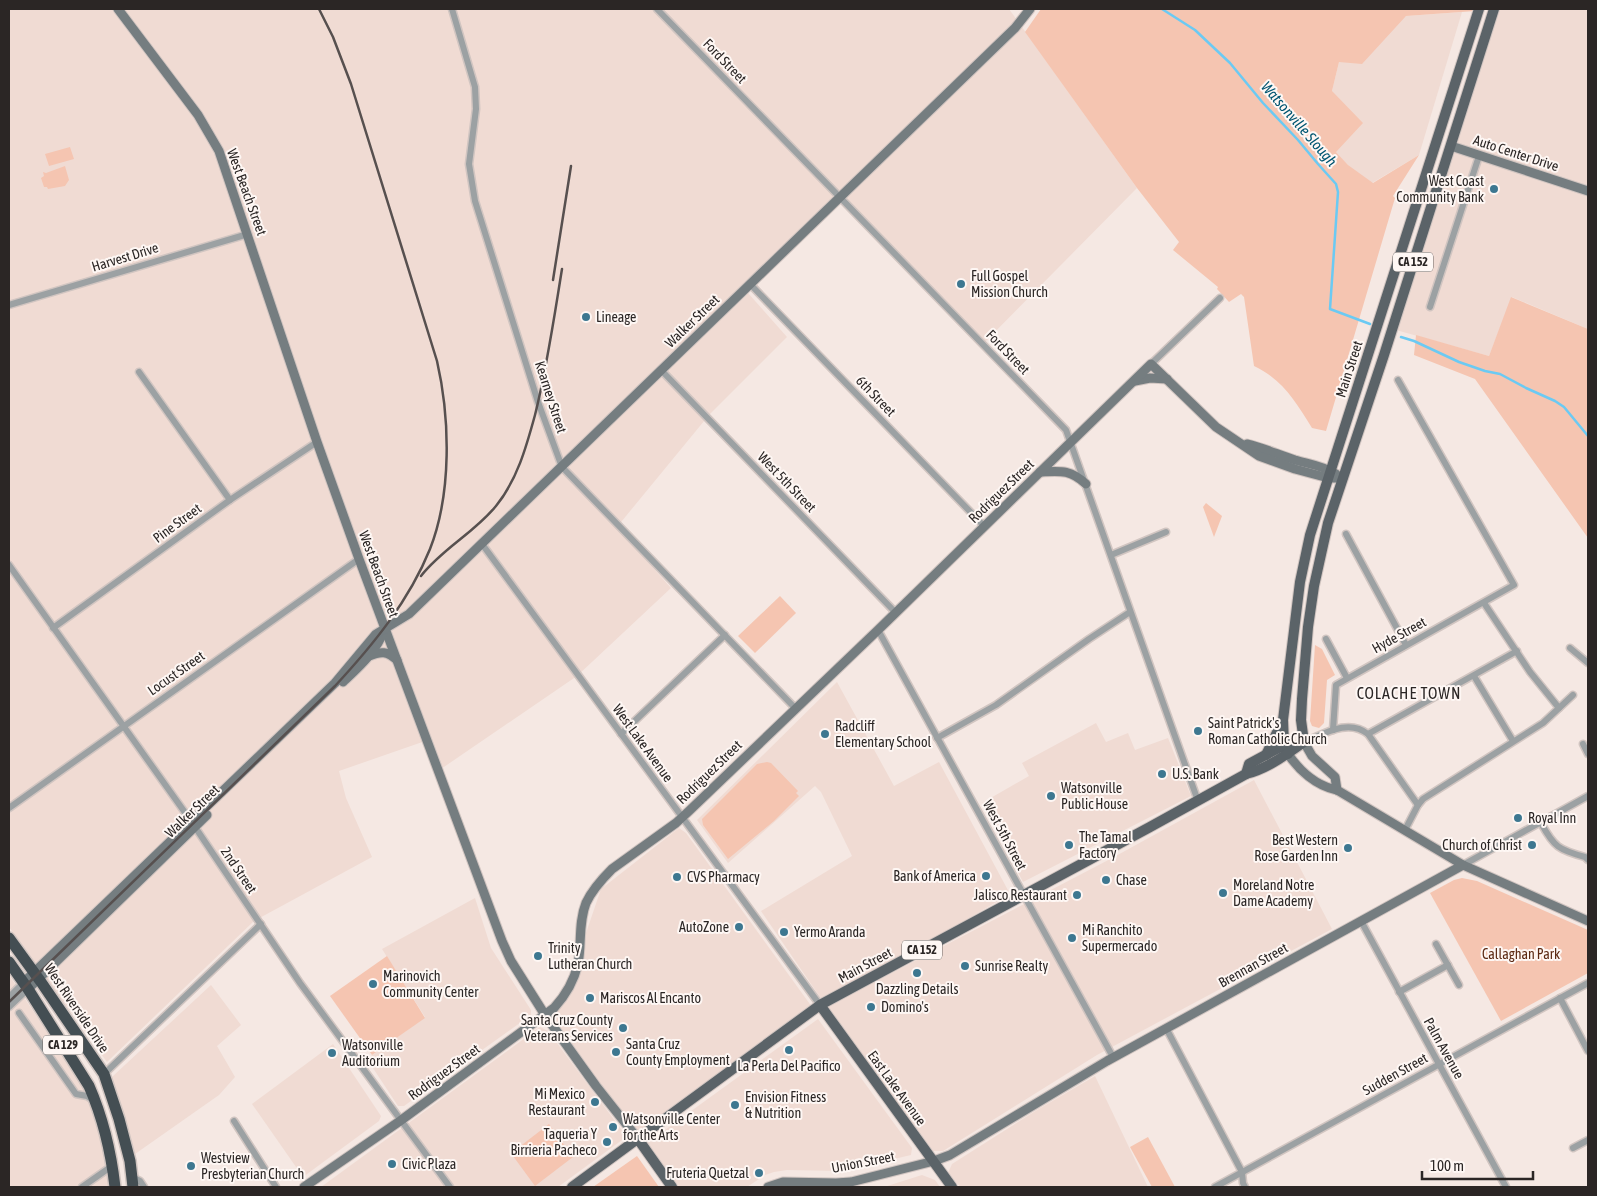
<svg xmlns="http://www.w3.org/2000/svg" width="1597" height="1196" font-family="'Asap Condensed',sans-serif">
<rect width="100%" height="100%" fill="#f5e8e3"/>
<g fill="#f0dbd3">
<polygon points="9,9 1009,9 1137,188 983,344 842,202 748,293 787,337 709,415 617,527 671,588 577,676 441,769 431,739 339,771 346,798 372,857 254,921 107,1062 9,927"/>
<polygon points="1500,9 1588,9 1588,329 1512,297 1489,356 1396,330"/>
<polygon points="1462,12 1419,155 1367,186 1336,152 1332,91 1339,62 1406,16"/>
<polygon points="837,682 894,786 939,762 1010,894 925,944 822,1000 761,911 852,856 821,792 815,786 728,863 697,820"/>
<polygon points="1096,723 1106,742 1128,733 1135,750 1168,738 1191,796 1023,882 982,803 1029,776 1022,763"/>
<polygon points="1254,780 1332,929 1097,1055 943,1151 933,1151 823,1009 1114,857"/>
<polygon points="679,828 686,833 812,1007 637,1137 548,1018 565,1002 579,978 586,933 601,889"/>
<polygon points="475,898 491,948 531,1010 531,1015 404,1106 398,1106 367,1059 425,1017 382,949"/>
<polygon points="9,975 84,1087 104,1149 110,1187 9,1187"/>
<polygon points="211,985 241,1025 217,1046 235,1077 219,1095 135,1154 112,1077"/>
<polygon points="818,1019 912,1148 911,1155 843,1171 787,1170 774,1172 765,1175 747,1187 679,1187 647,1143"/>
<polygon points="540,1027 548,1031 624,1133 622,1140 558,1187 321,1187"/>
<polygon points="333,1044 381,1116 379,1121 303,1177 252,1104"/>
<polygon points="1095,1076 1148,1187 960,1187 948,1173 952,1164 1037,1110"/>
<polygon points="922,1175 935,1180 940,1187 884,1187"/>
</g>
<g fill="#f5c5b1">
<path d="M 1041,9 L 1476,9 L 1475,11 L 1406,16 L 1362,64 L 1339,62 L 1332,91 L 1363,123 L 1336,152 L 1348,165 L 1373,183 L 1419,155 L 1393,196 L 1395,198 L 1326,431 L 1312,428 C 1295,401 1283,380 1254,366 L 1244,297 L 1241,294 L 1229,302 L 1217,289 L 1218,287 L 1173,250 L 1179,242 L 1137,188 L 1025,32 Z"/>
<polygon points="70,147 74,159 49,166 45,154"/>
<polygon points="65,166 69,180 65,186 48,189 47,187 44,187 41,178 44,176 43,172 46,173"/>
<polygon points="1511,297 1588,329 1588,538 1475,379 1414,355 1416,335 1489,356"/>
<polygon points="1206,503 1222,516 1214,537 1203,507"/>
<polygon points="780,596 796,613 755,653 738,636"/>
<polygon points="1315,645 1322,649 1335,675 1327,680 1324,723 1319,728 1312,726 1310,721"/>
<polygon points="767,762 771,763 798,791 796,793 799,796 774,821 728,859 703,825 702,819 757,764"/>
<polygon points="1462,878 1477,881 1588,930 1588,973 1501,1021 1430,893 1454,880"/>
<polygon points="387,956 425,1018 372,1055 330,996"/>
<polygon points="549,1124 573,1157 535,1186 513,1156 514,1151"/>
<polygon points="1148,1137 1175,1187 1152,1187 1130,1147"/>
<polygon points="637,1156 659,1187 593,1187"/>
</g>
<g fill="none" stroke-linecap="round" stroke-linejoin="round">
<g stroke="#6bcaf3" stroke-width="2.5">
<polyline points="1162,9 1195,30 1230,63 1263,103 1298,140 1318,164 1336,184 1338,192 1330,309 1370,324"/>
<polyline points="1401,337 1414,341 1459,362 1485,371 1500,374 1526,388 1555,401 1564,407 1588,436"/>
</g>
<g stroke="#d1c5c1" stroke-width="9">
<g id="street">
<polyline points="452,9 475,87 476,109 469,164 475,201 538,402 562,467 796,709"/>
<polyline points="657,9 1066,430 1198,801"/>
<polyline points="750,284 984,526"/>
<polyline points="9,305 248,234"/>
<polyline points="1430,307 1479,156"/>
<polyline points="1151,364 1220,298"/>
<polyline points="661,370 895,612"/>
<polyline points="139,372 230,500"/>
<polyline points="1346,534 1406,645"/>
<polyline points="482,544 820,1005"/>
<polyline points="1111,555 1166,532"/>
<polyline points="9,565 191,821 300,983 450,1187"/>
<polyline points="1484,603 1530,672 1559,708"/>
<polyline points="53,628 230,500 317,442"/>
<polyline points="878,630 1113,1057"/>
<polyline points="1326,639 1347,678"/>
<polyline points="1570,648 1588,663"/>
<polyline points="1474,676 1513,741"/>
<polyline points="1333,730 1336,685 1514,585 1398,380"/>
<polyline points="621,734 725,635"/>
<polyline points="1368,734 1418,805"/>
<polyline points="937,738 996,705 1089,639 1130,612"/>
<path d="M 1304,742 C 1324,734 1348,718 1368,734 L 1517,651"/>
<polyline points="1583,744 1588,754"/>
<polyline points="9,808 359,559"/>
<path d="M 1541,823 C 1554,847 1559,850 1585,857 L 1588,860"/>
<polyline points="1405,830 1418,805 1423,799 1543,723 1573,695"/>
<polyline points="1463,865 1588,796"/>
<polyline points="1361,921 1506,1187"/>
<polyline points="1436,944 1459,985"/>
<polyline points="1399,992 1448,965"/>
<polyline points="9,997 24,982"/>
<polyline points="1560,998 1588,1051"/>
<polyline points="9,1007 28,989"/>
<polyline points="19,1013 76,1094 87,1096 93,1100"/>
<polyline points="1166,1028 1242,1172 1243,1183 1245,1187"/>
<polyline points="104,1074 261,924"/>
<polyline points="234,1121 276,1187"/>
<polyline points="1573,1148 1588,1140"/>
<polyline points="132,1177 140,1181 144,1187"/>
<polyline points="82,1187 112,1166"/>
<polyline points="1215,1187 1588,983"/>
</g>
</g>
<g stroke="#d1c5c1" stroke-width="11">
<g id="secondary">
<polyline points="118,9 198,115 219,151 317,442 359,559 502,941 511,961 545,1015 596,1086 638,1139"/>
<polyline points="1451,146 1588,191"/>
<polyline points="1135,381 1150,378 1167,379"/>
<path d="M 1247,444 C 1264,448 1279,455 1295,460 C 1309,464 1324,466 1336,474"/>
<path d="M 1040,472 C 1060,471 1070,469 1086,484"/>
<path d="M 369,656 C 381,651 387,651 397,660"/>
<path d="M 343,682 C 360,666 377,651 385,628"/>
<polyline points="1304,742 1312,756 1335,777 1337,790"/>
<path d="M 1288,754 C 1299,770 1316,786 1337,790 L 1463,865 L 1588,921"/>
<polyline points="24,982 335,683 376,634 409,614 1015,28 1030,9"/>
<polyline points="28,989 207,815"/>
<path d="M 304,1187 L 400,1121 L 554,1008 C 565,996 574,981 578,964 C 582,944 578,923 586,903 C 592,890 602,879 612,869 L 676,823 L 689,811 L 878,630 L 1151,364 L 1216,427 L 1259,456 L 1295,469 L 1321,476 L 1328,478 L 1343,478"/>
<polyline points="768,1187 783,1182 836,1183 851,1182 934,1161 950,1155 1107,1061 1463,865"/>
</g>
</g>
<g stroke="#d1c5c1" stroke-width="12">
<g id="primary">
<polyline points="1304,742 1301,720 1302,699 1308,627 1314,586 1328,523 1384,355 1494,9"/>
<polyline points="1288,754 1284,745 1283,720 1300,582 1310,535 1479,9"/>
<polyline points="1266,755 1282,722"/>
<polyline points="1246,774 1249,764 1284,745 1290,744"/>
<polyline points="820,1005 952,1187"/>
<polyline points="638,1139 672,1187"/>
<path d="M 572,1187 L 820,1005 L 1150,827 L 1246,774 C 1267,769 1287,754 1304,742"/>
</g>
</g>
<g stroke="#d1c5c1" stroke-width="14">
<g id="highway">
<polyline points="9,938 41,982 104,1074 119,1119 130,1161 133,1187"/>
<path d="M 9,962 L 28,989 L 89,1086 C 103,1118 111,1152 115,1187"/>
</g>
</g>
<use href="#street" stroke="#9ca1a3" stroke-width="6"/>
<use href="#secondary" stroke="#757d80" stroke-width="9"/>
<use href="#primary" stroke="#5b6368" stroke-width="10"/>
<use href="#highway" stroke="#444e53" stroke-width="11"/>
<g stroke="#57504f" stroke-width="2.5">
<polyline points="553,280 571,166"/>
<path d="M 421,576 C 442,549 474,533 496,506 C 517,480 526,448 535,415 C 547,367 554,318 562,269"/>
<path d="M 9,1002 L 335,686 C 373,645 409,601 430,549 C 452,493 450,418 437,361 L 351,84 L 333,37 L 319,9"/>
</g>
</g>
<g fill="#3d7790" stroke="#fef7f4" stroke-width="2">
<circle cx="1494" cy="189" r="5"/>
<circle cx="961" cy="284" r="5"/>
<circle cx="586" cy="317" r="5"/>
<circle cx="1198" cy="731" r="5"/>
<circle cx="825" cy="734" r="5"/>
<circle cx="1162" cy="774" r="5"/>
<circle cx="1051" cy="796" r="5"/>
<circle cx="1518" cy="818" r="5"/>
<circle cx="1069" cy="845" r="5"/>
<circle cx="1532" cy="845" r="5"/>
<circle cx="1348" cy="848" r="5"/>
<circle cx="986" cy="876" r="5"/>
<circle cx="677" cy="877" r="5"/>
<circle cx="1106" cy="880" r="5"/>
<circle cx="1223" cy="893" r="5"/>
<circle cx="1077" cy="895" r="5"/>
<circle cx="739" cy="927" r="5"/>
<circle cx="784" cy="932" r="5"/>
<circle cx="1072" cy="938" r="5"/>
<circle cx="538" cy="956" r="5"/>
<circle cx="965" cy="966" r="5"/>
<circle cx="917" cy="973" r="5"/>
<circle cx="373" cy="984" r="5"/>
<circle cx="590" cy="998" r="5"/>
<circle cx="871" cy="1007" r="5"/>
<circle cx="623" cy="1028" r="5"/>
<circle cx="789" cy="1050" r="5"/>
<circle cx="616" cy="1052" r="5"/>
<circle cx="332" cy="1053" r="5"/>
<circle cx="595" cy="1102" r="5"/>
<circle cx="735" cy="1105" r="5"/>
<circle cx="613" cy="1127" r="5"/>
<circle cx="607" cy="1142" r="5"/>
<circle cx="392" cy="1164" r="5"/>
<circle cx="191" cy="1166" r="5"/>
<circle cx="759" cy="1173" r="5"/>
</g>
<g text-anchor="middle" stroke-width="4" stroke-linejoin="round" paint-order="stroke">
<g fill="#fef7f4" stroke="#6a6563" stroke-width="1">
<rect x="1393" y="252.5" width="40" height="19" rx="4"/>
<rect x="902" y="940.5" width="40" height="19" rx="4"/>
<rect x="43" y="1035.5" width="40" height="19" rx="4"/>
</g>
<g font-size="12" font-weight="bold" fill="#2b2625">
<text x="1413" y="266">CA 152</text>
<text x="922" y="954">CA 152</text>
<text x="63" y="1049">CA 129</text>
</g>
<g font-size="14" fill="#2b2625" stroke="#fef7f4">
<text transform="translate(725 61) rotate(46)" y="5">Ford Street</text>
<text transform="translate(1516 153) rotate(18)" y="5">Auto Center Drive</text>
<text transform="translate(247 192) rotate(70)" y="5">West Beach Street</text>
<text transform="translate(125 257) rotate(-17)" y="5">Harvest Drive</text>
<text transform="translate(692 321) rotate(-44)" y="5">Walker Street</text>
<text transform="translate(1008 352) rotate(46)" y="5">Ford Street</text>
<text transform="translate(1349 369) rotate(-72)" y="5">Main Street</text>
<text transform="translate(876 396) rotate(46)" y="5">6th Street</text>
<text transform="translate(551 397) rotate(72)" y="5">Kearney Street</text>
<text transform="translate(787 482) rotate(46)" y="5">West 5th Street</text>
<text transform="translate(1001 491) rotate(-44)" y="5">Rodriguez Street</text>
<text transform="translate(177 523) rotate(-36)" y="5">Pine Street</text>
<text transform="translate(379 574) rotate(70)" y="5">West Beach Street</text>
<text transform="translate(1399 635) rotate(-29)" y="5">Hyde Street</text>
<text transform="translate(176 673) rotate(-35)" y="5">Locust Street</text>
<text transform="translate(643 743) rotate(54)" y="5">West Lake Avenue</text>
<text transform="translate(709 772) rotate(-44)" y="5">Rodriguez Street</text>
<text transform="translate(192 811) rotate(-44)" y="5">Walker Street</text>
<text transform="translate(1005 835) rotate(62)" y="5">West 5th Street</text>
<text transform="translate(239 870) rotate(56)" y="5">2nd Street</text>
<text transform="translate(865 965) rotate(-28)" y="5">Main Street</text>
<text transform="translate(1253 965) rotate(-29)" y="5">Brennan Street</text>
<text transform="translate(77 1008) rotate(56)" y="5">West Riverside Drive</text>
<text transform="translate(1444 1048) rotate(61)" y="5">Palm Avenue</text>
<text transform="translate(444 1072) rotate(-36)" y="5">Rodriguez Street</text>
<text transform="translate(1395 1074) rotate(-29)" y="5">Sudden Street</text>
<text transform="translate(897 1088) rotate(54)" y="5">East Lake Avenue</text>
<text transform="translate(863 1162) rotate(-11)" y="5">Union Street</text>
</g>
<g font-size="14" fill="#2b2625" stroke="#fef7f4" text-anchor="start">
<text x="1484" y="186" text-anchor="end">West Coast<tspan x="1484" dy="16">Community Bank</tspan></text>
<text x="971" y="281">Full Gospel<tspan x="971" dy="16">Mission Church</tspan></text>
<text x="596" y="322">Lineage</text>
<text x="1208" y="728">Saint Patrick's<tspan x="1208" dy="16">Roman Catholic Church</tspan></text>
<text x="835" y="731">Radcliff<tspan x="835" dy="16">Elementary School</tspan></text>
<text x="1172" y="779">U.S. Bank</text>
<text x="1061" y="793">Watsonville<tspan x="1061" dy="16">Public House</tspan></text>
<text x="1528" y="823">Royal Inn</text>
<text x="1079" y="842">The Tamal<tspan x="1079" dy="16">Factory</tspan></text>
<text x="1338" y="845" text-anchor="end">Best Western<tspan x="1338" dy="16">Rose Garden Inn</tspan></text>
<text x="1522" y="850" text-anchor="end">Church of Christ</text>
<text x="976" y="881" text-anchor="end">Bank of America</text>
<text x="687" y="882">CVS Pharmacy</text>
<text x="1116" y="885">Chase</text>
<text x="1233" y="890">Moreland Notre<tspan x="1233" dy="16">Dame Academy</tspan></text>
<text x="1067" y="900" text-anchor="end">Jalisco Restaurant</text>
<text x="729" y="932" text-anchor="end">AutoZone</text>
<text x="1082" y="935">Mi Ranchito<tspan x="1082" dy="16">Supermercado</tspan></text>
<text x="794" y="937">Yermo Aranda</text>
<text x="548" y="953">Trinity<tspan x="548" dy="16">Lutheran Church</tspan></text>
<text x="975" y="971">Sunrise Realty</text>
<text x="383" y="981">Marinovich<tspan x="383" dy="16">Community Center</tspan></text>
<text x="917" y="994" text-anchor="middle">Dazzling Details</text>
<text x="600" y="1003">Mariscos Al Encanto</text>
<text x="881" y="1012">Domino's</text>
<text x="613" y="1025" text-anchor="end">Santa Cruz County<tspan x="613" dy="16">Veterans Services</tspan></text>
<text x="626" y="1049">Santa Cruz<tspan x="626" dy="16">County Employment</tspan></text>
<text x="342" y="1050">Watsonville<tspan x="342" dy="16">Auditorium</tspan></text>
<text x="789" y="1071" text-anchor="middle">La Perla Del Pacifico</text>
<text x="585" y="1099" text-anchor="end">Mi Mexico<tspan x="585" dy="16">Restaurant</tspan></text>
<text x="745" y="1102">Envision Fitness<tspan x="745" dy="16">&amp; Nutrition</tspan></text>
<text x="623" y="1124">Watsonville Center<tspan x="623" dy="16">for the Arts</tspan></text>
<text x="597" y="1139" text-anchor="end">Taqueria Y<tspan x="597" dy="16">Birrieria Pacheco</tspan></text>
<text x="201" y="1163">Westview<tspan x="201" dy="16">Presbyterian Church</tspan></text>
<text x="402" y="1169">Civic Plaza</text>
<text x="749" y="1178" text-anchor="end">Fruteria Quetzal</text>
</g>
<g font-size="14" fill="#5c2912" stroke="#fef7f4">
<text x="1521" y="959">Callaghan Park</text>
</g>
<g font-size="15" font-style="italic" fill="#015571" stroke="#fef7f4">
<text transform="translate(1299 124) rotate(49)" y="5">Watsonville Slough</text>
</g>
<g font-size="16" letter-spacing="1" fill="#2b2625" stroke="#fef7f4">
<text x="1409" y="699">COLACHE TOWN</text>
</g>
</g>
<rect width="1597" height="1196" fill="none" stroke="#2b2625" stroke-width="20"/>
<path d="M1422 1171v8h111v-8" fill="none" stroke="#2b2625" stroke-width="2.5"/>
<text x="1430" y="1171" font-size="15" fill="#2b2625" stroke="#fef7f4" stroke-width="4" paint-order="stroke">100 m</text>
</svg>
